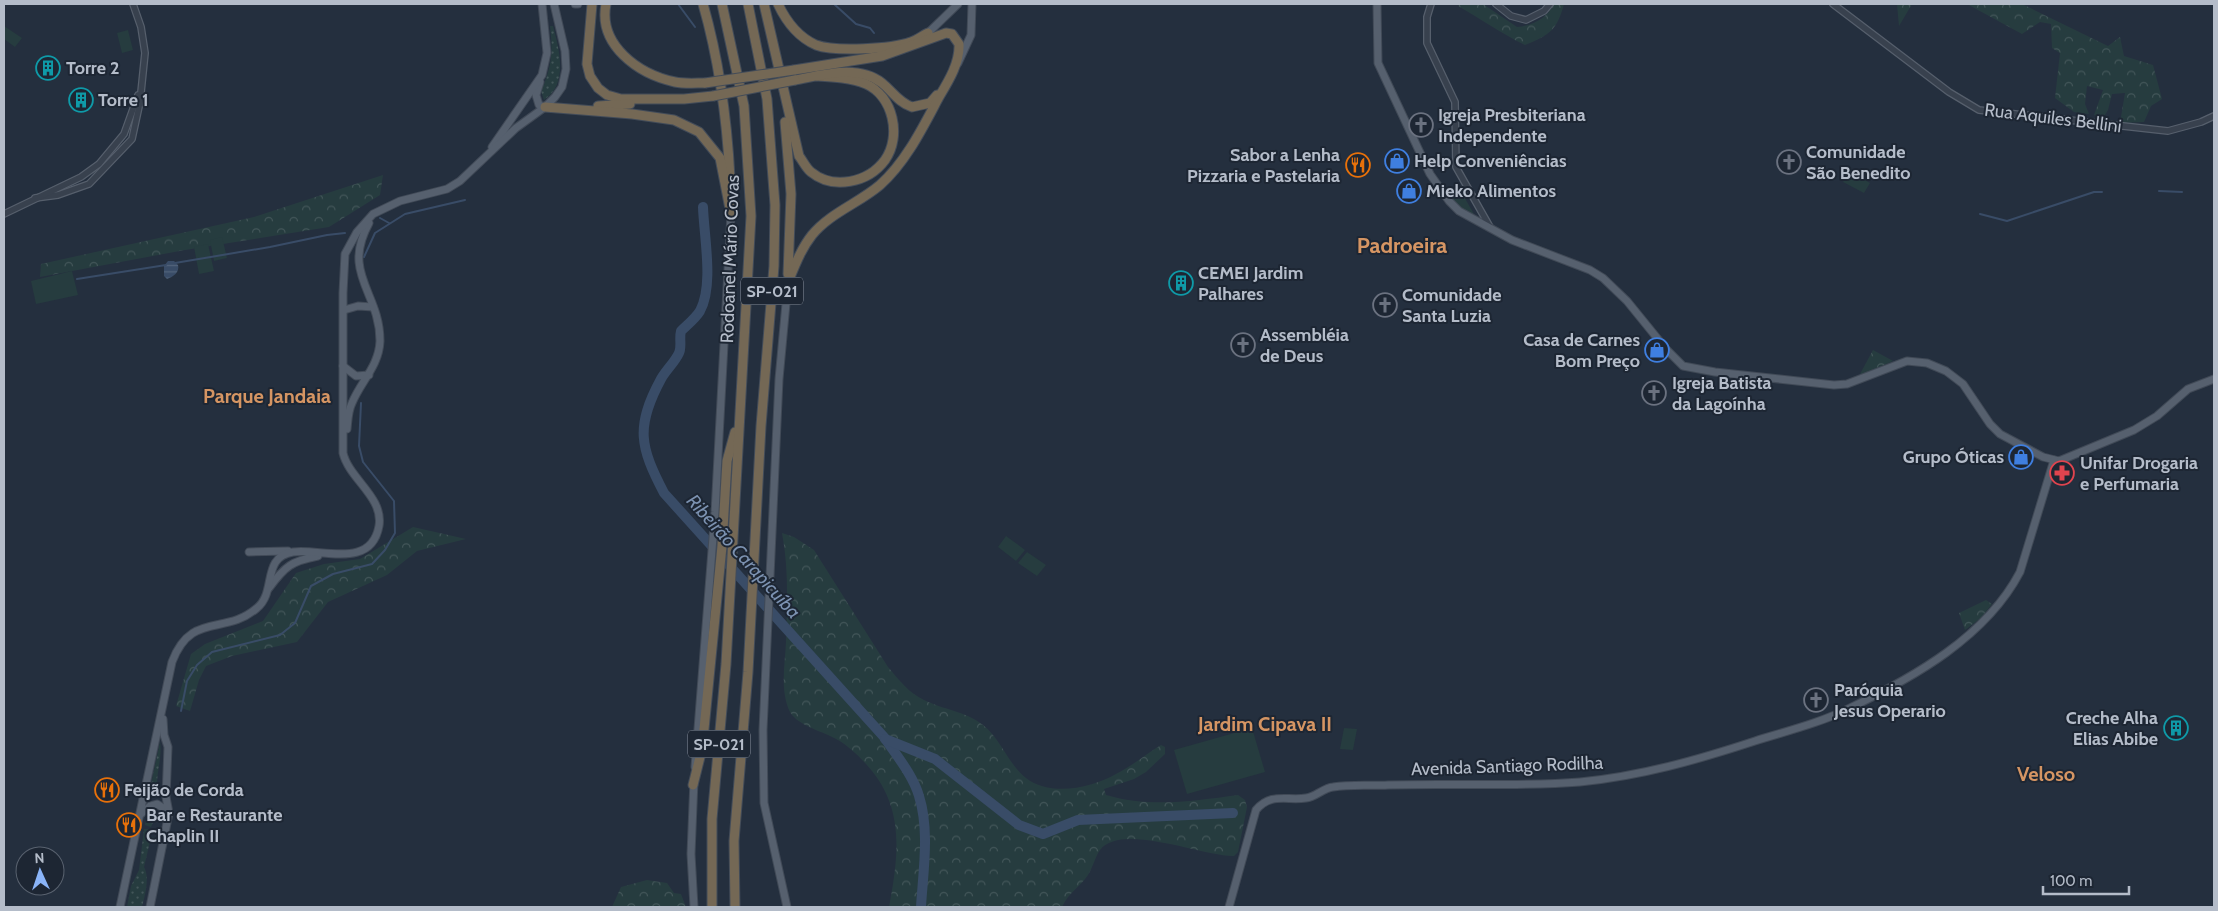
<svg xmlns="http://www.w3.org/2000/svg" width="2218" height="911" font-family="Cabin,sans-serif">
<defs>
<pattern id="grass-dots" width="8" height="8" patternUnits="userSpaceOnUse" patternTransform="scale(1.25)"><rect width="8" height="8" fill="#263c3f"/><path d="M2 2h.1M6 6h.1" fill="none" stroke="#435659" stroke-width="1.8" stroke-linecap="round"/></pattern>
<pattern id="forest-crowns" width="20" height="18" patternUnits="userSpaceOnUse" patternTransform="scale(1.25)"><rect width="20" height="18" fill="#263c3f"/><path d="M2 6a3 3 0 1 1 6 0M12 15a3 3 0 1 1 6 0" fill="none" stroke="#435659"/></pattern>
<pattern id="water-rules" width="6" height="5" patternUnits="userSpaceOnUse" patternTransform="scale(1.25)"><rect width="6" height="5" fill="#394c67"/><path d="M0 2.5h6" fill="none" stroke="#53647b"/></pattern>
</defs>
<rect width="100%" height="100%" fill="#242f3e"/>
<g fill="url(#grass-dots)">
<path d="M 550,26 L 553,26 C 559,49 569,84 544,100 L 541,91 C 552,67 553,52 550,26 Z"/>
<path d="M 160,742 C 163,760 153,780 159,797 L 148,798 Z"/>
<polygon points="151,812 158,812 161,815 162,822 154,820 151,827 145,825 146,818"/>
<path d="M 144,829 L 151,829 L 148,836 L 156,838 L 154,844 L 150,842 L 144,867 C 150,877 145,896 142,907 L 127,907 L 131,886 L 139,870 Z"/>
</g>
<g fill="url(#forest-crowns)">
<path d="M 1461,4 L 1483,4 L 1517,27 C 1534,25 1546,19 1554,4 L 1564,4 C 1557,30 1550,35 1525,45 C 1502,34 1481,19 1458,6 Z"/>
<polygon points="1897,4 1912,4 1899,26"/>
<polygon points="1967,4 2022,4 2108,46 2120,37 2124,56 2153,65 2162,99 2151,106 2144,122 2120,123 2125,93 2112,94 2108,110 2103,118 2094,115 2103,90 2087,86 2085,104 2089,114 2074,112 2055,98 2060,53 2052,48 2051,24 2040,22 2022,34"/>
<polygon points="383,175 380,195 329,227 185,250 40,277 41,264 254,217"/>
<path d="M 1459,188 L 1475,216 C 1464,214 1455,201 1448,193 Z"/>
<polygon points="1873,350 1893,361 1859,376"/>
<polygon points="413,527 466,539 417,551 387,575 328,602 297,642 232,656 206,666 199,680 190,711 176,706 191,654 205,644 263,621 296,573 324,564 360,559"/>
<path d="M 782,533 L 794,537 L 814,550 L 888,667 C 899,680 909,693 924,700 C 944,710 965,711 983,725 C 1001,739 1008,764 1026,778 C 1050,797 1092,788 1116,774 C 1132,766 1146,754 1161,745 L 1165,747 L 1165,754 L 1146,772 L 1134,779 L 1104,789 L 1106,795 C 1150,808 1194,801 1238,795 L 1245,800 L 1247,807 L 1238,852 L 1234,856 C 1203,857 1122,822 1100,850 C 1095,857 1093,867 1088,875 C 1080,887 1069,892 1062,907 L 889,907 C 899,854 905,806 866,764 C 856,753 844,742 830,736 C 818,730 795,724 789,710 C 780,689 785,664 786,642 C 787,605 789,569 782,533 Z"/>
<polygon points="1986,600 1992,604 1981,618 1965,630 1959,613"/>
<polygon points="647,880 667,883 674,893 681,894 686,907 612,907 621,887"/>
</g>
<g fill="#263c3f">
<polygon points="4,26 22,38 15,47 4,39"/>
<polygon points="128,30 133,50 122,53 117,33"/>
<polygon points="1850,171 1870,183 1864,193 1843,182"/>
<polygon points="222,237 227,258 214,261 210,240"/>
<polygon points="208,244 214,271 199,274 194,247"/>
<polygon points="72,271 78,295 36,304 31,281"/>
<polygon points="1006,536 1025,550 1016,561 998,547"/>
<polygon points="1027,552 1046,565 1037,576 1018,563"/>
<polygon points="1252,728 1265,772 1187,794 1174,750"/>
<polygon points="1344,728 1357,729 1353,750 1340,749"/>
</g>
<path fill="url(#water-rules)" d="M 168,261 L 174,261 L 178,265 C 180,272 173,277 167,279 L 164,276 L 164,266 Z"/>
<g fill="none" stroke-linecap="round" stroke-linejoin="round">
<g stroke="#394c67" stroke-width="2">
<polyline points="678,4 695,27"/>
<polyline points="834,4 856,24 870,28 874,33"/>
<polyline points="2159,191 2182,192"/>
<polyline points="1980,214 2007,221 2094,192 2102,192"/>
<polyline points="380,218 389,223"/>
<polyline points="364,257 375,233 405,214 465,200"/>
<polyline points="175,263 270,247 327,235 345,233"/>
<polyline points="77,279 166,265"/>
<polyline points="181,711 187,681 197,665 212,652 280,635 295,623 311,586 333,574 372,564 385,550 395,533 394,501 363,462 359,446 361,403"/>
</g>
<g stroke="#394c67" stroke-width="10">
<path d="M 703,207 C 704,237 714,285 700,311 C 695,319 688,324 681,331 C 679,338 682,347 679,353 C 675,362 666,370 661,379 C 635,427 640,447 664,493 L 884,737 C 896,755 913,775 919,796 C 930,831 923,872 921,907"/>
<polyline points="885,739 935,759 1019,825 1043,834 1078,820 1233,813"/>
</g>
<g stroke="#565f6c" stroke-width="8">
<g id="minor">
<polyline points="1431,4 1427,17 1427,43 1455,102 1456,167 1490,227"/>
<polyline points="1496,4 1511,16 1526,20 1544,11 1550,4"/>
<polyline points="1833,4 1949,92 1979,110 2168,131 2201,122 2214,116"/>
<polyline points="35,198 58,195 89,184 132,139 140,102 145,53 141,27 133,4"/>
<polyline points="4,214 81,177 99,164 124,134 138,95"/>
</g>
</g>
<g stroke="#414a57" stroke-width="9">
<g id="major">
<polyline points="575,4 578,4"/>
<polyline points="1377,4 1378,63 1430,174 1449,201 1459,211 1512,240 1590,270 1603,278 1627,301 1666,349 1683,366 1715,372 1834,385 1847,384 1907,361 1927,363 1946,371 1963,384 1990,424 2000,434 2043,457 2059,461 2134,430 2157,416 2188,389 2214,379"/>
<polyline points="928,33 958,4"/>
<polyline points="958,63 971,35 972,4"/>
<polyline points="540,82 536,95 539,105 545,107"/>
<polyline points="492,147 542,75 547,53 542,4"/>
<polyline points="344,310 358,306 373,307"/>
<polyline points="343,366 356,376 369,375"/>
<path d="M 347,429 C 348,420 348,411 352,403 C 361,381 379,366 380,341 C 380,292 341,274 369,223"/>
<polyline points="249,552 288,551"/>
<path d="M 269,588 C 285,566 292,561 318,556"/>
<polyline points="695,767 715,512 731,214"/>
<polyline points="694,780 691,854 694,907"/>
<polyline points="141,814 150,806 157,804 169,812"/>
<path d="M 120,907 L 172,662 C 191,611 225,636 257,608 C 277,592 261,557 293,552 C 321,548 371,570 379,526 C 384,497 349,479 343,453 L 343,293 L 345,254 L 357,232 L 373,214 L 400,201 L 447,189 L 460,181 L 516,128 L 545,107 L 555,97 L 562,87 L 566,69 L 565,51 L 554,4"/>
<polyline points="150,907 169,813 166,797 168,747 164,735 163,719"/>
<polyline points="787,907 764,803 763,730 779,379 788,282"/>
<path d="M 1229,907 L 1256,810 C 1271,792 1287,801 1306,798 C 1316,797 1323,788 1333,787 C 1351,784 1370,786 1388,785 C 1452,783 1516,787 1580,782 C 1641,776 1697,760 1755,741 C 1787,731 1820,723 1850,708 C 1914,677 1986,637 2020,572 L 2054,460"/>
</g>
</g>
<g stroke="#434c59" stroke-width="11">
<g id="highway">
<polyline points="592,4 587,64 590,76 598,88 607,95 621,99 684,99 713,96"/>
<path d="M 606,4 C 598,45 638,74 675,82 C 684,84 696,83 705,83"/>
<path d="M 703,4 C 719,60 727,120 730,178"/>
<path d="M 764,4 L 799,156 C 803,161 806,168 811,172 C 833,190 868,183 885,160 C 902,136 893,96 866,84 C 851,78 834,77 817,76"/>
<path d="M 778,4 C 786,21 798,37 816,45 C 835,52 892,49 911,42 C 917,40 922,36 928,33"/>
<path d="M 795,80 C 823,75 858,64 882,83 C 892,91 899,103 912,107 L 930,103 L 937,95"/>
<polyline points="598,106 630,104"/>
<polyline points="545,107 632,114 674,120 699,132 720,158 731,214"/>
<polyline points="785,122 791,194 788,274"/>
<path d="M 788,282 C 795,265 801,249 812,235 C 830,213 859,203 880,185 C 906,162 923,127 939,97 C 948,82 960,63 959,44 L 952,34 L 946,33 L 882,56 L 794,70"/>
<polyline points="693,785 700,757 704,729 722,546 727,461 735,432"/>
<polyline points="712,907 712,819 726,664 751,216 744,106 722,4"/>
<polyline points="735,907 734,841 748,672 761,426 774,266 775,205 767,99 748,4"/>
</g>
</g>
<use href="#minor" stroke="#38414e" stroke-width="5.5"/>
<use href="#major" stroke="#56606e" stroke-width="7"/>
<use href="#highway" stroke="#746855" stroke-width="9"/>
<g stroke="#434c59" stroke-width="11" stroke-linecap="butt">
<g id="highway-bridge">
<polyline points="705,83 794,70"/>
<polyline points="713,96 795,80"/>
</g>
</g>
<use href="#highway-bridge" stroke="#746855" stroke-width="9"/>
</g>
<defs>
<g id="building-ring" transform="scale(1.25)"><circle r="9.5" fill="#1d2633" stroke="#0f9aa8" stroke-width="1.5"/><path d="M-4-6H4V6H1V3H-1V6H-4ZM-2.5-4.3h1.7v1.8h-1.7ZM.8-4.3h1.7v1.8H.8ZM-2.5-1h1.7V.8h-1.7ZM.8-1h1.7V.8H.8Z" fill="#0f9aa8"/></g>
<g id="church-ring" transform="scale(1.25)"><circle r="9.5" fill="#1d2633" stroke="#6b7280" stroke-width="1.5"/><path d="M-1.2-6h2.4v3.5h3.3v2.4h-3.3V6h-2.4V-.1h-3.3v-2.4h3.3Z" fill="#6b7280"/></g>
<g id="shop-ring" transform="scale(1.25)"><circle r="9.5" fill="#1d2633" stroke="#3f7fe0" stroke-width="1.5"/><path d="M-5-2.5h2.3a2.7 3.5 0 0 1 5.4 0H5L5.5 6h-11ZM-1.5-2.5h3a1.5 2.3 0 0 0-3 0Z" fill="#3f7fe0"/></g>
<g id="restaurant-ring" transform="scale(1.25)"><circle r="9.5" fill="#1d2633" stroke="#e8710a" stroke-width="1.5"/><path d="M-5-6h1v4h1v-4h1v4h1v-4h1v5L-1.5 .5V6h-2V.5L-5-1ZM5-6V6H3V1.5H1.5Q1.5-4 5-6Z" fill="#e8710a"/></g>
<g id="pharmacy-ring" transform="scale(1.25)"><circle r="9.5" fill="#1d2633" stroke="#e0444e" stroke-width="1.5"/><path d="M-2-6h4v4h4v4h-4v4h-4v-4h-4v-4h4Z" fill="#e0444e"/></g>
</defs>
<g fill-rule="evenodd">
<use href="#building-ring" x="48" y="68"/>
<use href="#building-ring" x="81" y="100"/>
<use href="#church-ring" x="1421" y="125"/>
<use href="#shop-ring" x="1397" y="161"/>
<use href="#church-ring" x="1789" y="162"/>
<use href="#restaurant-ring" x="1358" y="165"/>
<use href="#shop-ring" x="1409" y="191"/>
<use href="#building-ring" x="1181" y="283"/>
<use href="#church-ring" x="1385" y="305"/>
<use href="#church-ring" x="1243" y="345"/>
<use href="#shop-ring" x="1657" y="350"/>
<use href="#church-ring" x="1654" y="393"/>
<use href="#shop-ring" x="2021" y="457"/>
<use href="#pharmacy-ring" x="2062" y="473"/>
<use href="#church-ring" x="1816" y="700"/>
<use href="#building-ring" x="2176" y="728"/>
<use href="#restaurant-ring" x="107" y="790"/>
<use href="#restaurant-ring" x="129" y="825"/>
</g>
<g text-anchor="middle" stroke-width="4" stroke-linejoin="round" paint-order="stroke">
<g fill="#1d2633" stroke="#878f9c" stroke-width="1">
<rect x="741" y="277.5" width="62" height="27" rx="4"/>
<rect x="688" y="730.5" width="62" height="27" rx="4"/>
</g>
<g font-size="16" font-weight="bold" fill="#b4bcc9">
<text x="772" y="297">SP-021</text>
<text x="719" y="750">SP-021</text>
</g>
<g font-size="18" font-weight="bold" fill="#b4bcc9" stroke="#1d2633" text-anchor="start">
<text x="66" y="74">Torre 2</text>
<text x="98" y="106">Torre 1</text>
<text x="1438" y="121">Igreja Presbiteriana<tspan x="1438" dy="21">Independente</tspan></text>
<text x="1806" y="158">Comunidade<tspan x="1806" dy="21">São Benedito</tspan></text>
<text x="1340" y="161" text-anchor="end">Sabor a Lenha<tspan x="1340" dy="21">Pizzaria e Pastelaria</tspan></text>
<text x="1414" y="167">Help Conveniências</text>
<text x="1426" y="197">Mieko Alimentos</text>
<text x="1198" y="279">CEMEI Jardim<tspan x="1198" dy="21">Palhares</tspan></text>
<text x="1402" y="301">Comunidade<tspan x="1402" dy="21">Santa Luzia</tspan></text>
<text x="1260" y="341">Assembléia<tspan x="1260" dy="21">de Deus</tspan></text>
<text x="1640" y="346" text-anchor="end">Casa de Carnes<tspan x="1640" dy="21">Bom Preço</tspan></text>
<text x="1672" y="389">Igreja Batista<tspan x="1672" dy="21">da Lagoínha</tspan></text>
<text x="2004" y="463" text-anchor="end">Grupo Óticas</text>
<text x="2080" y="469">Unifar Drogaria<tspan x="2080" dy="21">e Perfumaria</tspan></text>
<text x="1834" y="696">Paróquia<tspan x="1834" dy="21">Jesus Operario</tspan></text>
<text x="2158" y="724" text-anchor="end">Creche Alha<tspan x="2158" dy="21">Elias Abibe</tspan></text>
<text x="124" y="796">Feijão de Corda</text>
<text x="146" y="821">Bar e Restaurante<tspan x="146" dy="21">Chaplin II</tspan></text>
</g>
<g font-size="18" fill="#b4bcc9" stroke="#1d2633">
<text transform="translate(2053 118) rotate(7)" y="6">Rua Aquiles Bellini</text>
<text transform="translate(730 259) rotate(-88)" y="6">Rodoanel Mário Covas</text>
<text transform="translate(1507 766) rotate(-2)" y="6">Avenida Santiago Rodilha</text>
</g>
<g font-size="19" font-style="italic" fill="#7c92b1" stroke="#1d2633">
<text transform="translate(744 556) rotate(48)" y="7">Ribeirão Carapicuíba</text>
</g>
<g font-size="20" font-weight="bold" fill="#d59563" stroke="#1d2633">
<text x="267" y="403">Parque Jandaia</text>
<text x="1265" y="731">Jardim Cipava II</text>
<text x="2046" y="781">Veloso</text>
</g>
<g font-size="22" font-weight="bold" fill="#d59563" stroke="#1d2633">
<text x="1402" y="253">Padroeira</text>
</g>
</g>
<rect width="2218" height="911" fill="none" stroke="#b4bcc9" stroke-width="10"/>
<g transform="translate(40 871) rotate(357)"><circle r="24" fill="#1d2633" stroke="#59626f"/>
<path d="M0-4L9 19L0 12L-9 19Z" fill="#8ab4f8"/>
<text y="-8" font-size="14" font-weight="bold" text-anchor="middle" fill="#b4bcc9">N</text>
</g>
<path d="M2043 886v8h86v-8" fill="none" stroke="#b4bcc9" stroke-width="2.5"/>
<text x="2050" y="886" font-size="15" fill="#b4bcc9" stroke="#1d2633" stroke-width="4" paint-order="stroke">100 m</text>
</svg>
